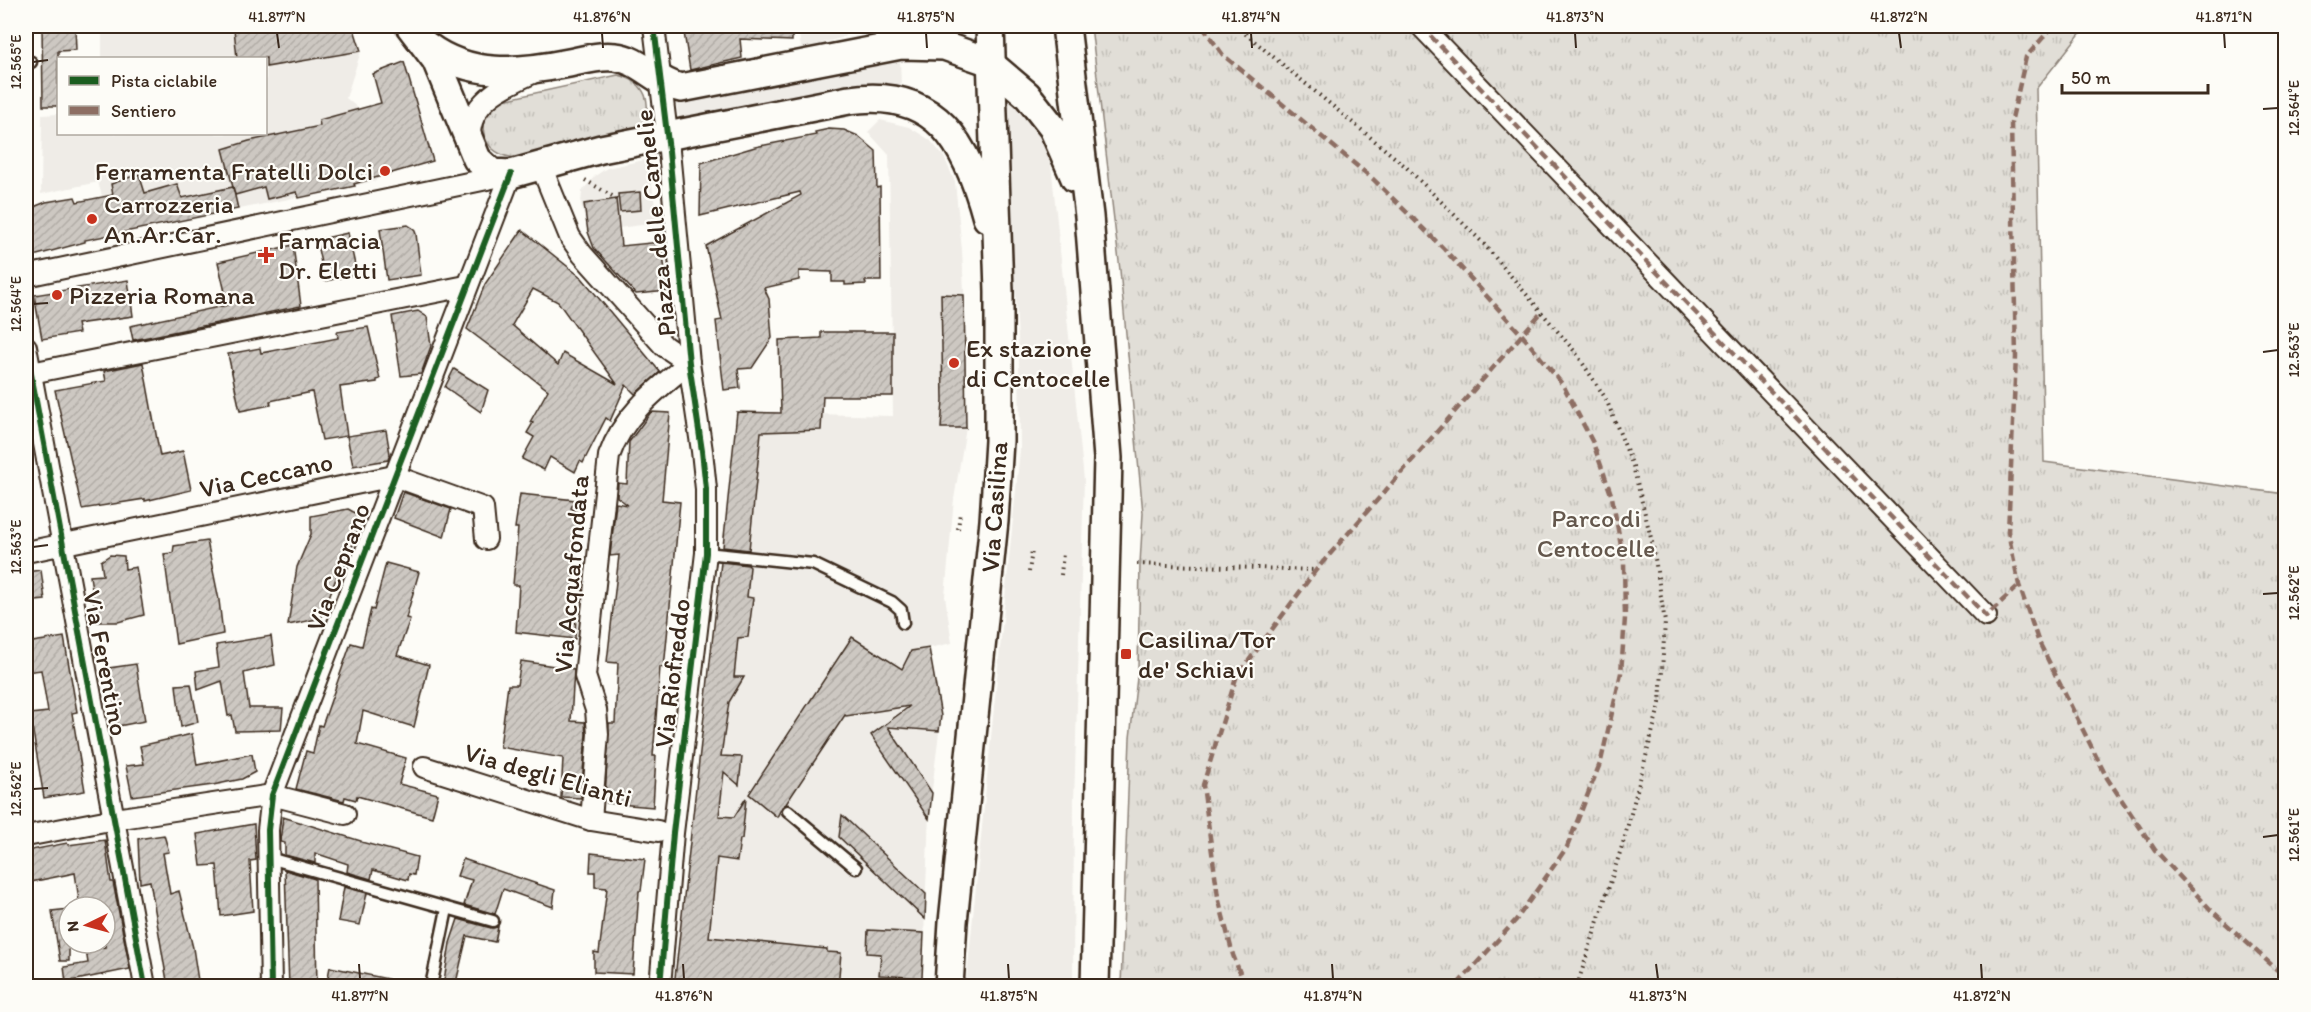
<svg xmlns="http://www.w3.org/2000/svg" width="2311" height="1012" font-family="Itim,sans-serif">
<defs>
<pattern id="park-tufts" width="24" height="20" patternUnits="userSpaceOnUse" patternTransform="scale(1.5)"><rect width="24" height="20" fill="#e1ded7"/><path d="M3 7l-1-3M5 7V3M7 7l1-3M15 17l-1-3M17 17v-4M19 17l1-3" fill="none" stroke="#c2bfb8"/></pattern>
<pattern id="building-hatch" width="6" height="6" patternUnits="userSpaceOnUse" patternTransform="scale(1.5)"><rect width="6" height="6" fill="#cdc8c2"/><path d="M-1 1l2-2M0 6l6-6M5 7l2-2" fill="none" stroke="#b1aca6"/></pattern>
</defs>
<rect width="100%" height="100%" fill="#fdfcf7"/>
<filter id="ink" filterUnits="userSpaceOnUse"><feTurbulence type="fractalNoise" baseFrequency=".0167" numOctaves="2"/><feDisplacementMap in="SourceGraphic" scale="12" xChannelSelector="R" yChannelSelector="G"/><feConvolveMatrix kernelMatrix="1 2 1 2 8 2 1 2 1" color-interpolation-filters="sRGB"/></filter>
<g filter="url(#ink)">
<g fill="#efece7">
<polygon points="102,26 353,26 361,51 346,98 359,109 376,181 113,235 98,182 41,194 42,115 58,114 58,134 266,134 266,58 102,58"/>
<polygon points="798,26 864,26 841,38 801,49"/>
<polygon points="900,56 901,89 890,86 865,86 680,123 676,102"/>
<polygon points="1003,85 1037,122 1051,164 1084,480 1074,802 1073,986 966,986 1020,450 1019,355"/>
<polygon points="880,120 909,127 930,140 944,157 955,182 962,250 966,332 966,428 954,499 945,596 952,643 929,648 941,716 929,814 922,986 674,986 737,412 893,416 889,155 868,132"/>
<polygon points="649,159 657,223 588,232 581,204 582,191 595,176 607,168"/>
</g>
<g fill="url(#park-tufts)" stroke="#8e847a" stroke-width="1.5">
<polygon points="1091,26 2086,26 2036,89 2044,462 2285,494 2285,986 1121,986 1130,738 1138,669 1140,564 1143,513 1120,270"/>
<path d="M 618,75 C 645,81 656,105 639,128 L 517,158 C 483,157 471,121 499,101 Z"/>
</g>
<g fill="url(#building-hatch)" stroke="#3b2a1e" stroke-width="1.5" fill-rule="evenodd">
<polygon points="42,26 75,26 76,50 58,51 58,106 43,106"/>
<polygon points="254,26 353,26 361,51 266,67 266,58 237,58 234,29"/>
<polygon points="683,26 792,26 792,41 740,39 742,58 690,70"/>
<polygon points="404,62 433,161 354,184 355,186 299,198 297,192 267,199 264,187 235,195 223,149 249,141 320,126 319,120 381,103 373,74"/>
<polygon points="829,129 844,130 858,136 876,151 877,188 880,187 881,281 865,281 866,284 845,285 845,282 832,282 832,272 799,271 799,280 764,288 769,299 772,338 752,368 738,369 740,388 724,390 716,321 722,320 706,246 801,195 800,192 700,216 701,163 755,147 816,135 815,132"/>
<polygon points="139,174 145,193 177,184 182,198 233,187 238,209 85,240 85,242 26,258 26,210 46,202 75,197 77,202 113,195 111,184"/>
<polygon points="640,192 641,210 620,212 618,194"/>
<polygon points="616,199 621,246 661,242 668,291 636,294 594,248 588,232 584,204"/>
<polygon points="408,225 414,229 416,234 421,275 387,280 380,229"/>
<path d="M 522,230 L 582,278 L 660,372 L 635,394 L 626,385 L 610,421 L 606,418 L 583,463 L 580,461 L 575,472 L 550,457 L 544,470 L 522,459 L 534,437 L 527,433 L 533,423 L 530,422 L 548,390 L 467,329 L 485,284 ZM 533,289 L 558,302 L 617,384 L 563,353 L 558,365 L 512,325 Z"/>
<polygon points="348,233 357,274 325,281 316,240"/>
<polygon points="293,245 301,306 133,340 130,326 228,305 218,262"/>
<polygon points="128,280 133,316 77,324 79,333 42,339 34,295"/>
<polygon points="941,294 964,295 966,428 941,428 943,400"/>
<polygon points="418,311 427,317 431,346 421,374 401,376 392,316"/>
<polygon points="368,327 380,379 377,380 377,382 340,387 347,436 322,440 312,392 270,401 271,405 240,411 228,354 260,348 261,353 338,338 337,332"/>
<polygon points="821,332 893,332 893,396 823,396 821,430 761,432 749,550 723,547 737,412 781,413 779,340 821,338"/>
<polygon points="143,363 160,456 183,451 191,490 145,501 145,499 82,509 55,390 106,381 104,371"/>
<polygon points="454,369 488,390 481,412 445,387"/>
<polygon points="651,412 670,413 662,500 680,502 664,668 660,667 653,756 656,756 653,807 607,803 608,799 605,799 609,723 615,723 618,663 607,662 619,555 610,556 616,503 628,505 617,497 618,483 627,484 629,442"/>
<polygon points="386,430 390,454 388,460 353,466 347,436"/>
<polygon points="403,492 451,509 444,537 394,518"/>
<polygon points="520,494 575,500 571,508 577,512 570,615 576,616 575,639 516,632 519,585 513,585 518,528 515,528"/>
<polygon points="348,509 363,517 341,577 337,576 321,618 288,625 297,567 311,534 311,516"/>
<polygon points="207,541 219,600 223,634 176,644 164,554 173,553 174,546"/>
<polygon points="110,555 124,556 125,569 136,567 144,615 118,622 97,622 90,576 103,575 101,561"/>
<polygon points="721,562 748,565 750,567 747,597 753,598 748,637 738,638 734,677 744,677 729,702 721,756 742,757 739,785 724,772 719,816 734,817 746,798 742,839 740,839 737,861 717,858 709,937 827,949 827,952 841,953 838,987 674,987"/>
<polygon points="386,563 419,572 406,618 410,619 397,655 429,665 414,727 363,711 357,744 406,758 399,784 438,794 432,817 357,796 356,800 345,797 344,801 296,789 306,751 313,753 319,725 322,726 351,643 362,646 371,609 374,610"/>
<polygon points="41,570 45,600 26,602 26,572"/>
<polygon points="271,636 275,665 244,673 249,708 283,708 281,730 235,731 232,715 228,716 222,681 198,690 196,671 219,667 216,645"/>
<polygon points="64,637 77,712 72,713 85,791 44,798 30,714 48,712 41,670 26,672 26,643"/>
<polygon points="852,637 902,669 911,651 929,648 941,716 939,731 888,727 932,793 929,819 871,735 910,706 846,716 845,715 786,804 782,807 777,817 749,794"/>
<polygon points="521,661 574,669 571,721 585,722 586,734 581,798 561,797 563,758 500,747 508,685 517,685"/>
<polygon points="136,664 145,721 118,726 109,668"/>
<polygon points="191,684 198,722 181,727 176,685"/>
<polygon points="192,734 197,765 252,754 255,772 242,779 213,785 132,796 126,766 144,764 140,746"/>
<polygon points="842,815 926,894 925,919 839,837"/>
<polygon points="283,817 361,841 361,842 417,857 414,875 409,874 408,880 373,870 371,879 347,872 348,864 315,853 315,863 285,855 285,843 280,842"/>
<polygon points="254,824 256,860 250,861 253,911 221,916 217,865 201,866 197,834"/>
<polygon points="164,835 169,852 163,853 170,894 179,891 193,948 199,987 168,987 150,881 140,883 138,839"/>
<polygon points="105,840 111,882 113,882 130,969 66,982 64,967 88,963 86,950 105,947 105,907 80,907 75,873 26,883 26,851 67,843 68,845"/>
<polygon points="591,853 645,859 641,891 639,891 633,974 594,972 594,952 599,953 607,888 595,887 595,872 590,872"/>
<polygon points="463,859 555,890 553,907 503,889 495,914 464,905 472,880 457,876"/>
<polygon points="285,870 315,879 317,987 289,987"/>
<polygon points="344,887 367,893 360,925 338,921"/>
<polygon points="69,909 69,961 60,961 52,911"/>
<polygon points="458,919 491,928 498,927 495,942 467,936 455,987 443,987 450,943"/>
<polygon points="868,930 924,933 922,978 879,975 881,954 867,953"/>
<polygon points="330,967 388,979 388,987 326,987"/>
</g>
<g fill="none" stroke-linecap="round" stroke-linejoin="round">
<g stroke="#3b2a1e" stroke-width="15">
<g id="lane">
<polyline points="26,62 31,62"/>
<polyline points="706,553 813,564 892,602 901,610 903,623"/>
<polyline points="788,811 856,868"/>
<polyline points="269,858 493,921"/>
<polyline points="431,986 447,909"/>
</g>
</g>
<g stroke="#3b2a1e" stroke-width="24">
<g id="street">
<polyline points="654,26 669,151 689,363 702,451 706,489 706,553 673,833 660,986"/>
<polyline points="1421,26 1986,616"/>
<path d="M 470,141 C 467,101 504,86 535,72"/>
<polyline points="541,166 570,237 582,254 664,346 689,363"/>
<polyline points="26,276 506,175"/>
<polyline points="26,347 145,986"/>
<polyline points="26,374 466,286"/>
<polyline points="26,552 394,476 483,508 486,539"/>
<polyline points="424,767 591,820 658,831"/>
<path d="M 591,820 L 598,734 L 596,710 L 585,676 L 609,456 C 623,415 656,390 689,363"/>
<polyline points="26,836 115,819 272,795 345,814"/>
<polyline points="271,986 268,830 272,795 511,174"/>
</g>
</g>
<g stroke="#3b2a1e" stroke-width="32">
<g id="secondary">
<path d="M 410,26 L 436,60 L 477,159 L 492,173 L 511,174 L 601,149 L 849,100 C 937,87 967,144 987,218"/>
<polyline points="1066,26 1089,216 1108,458 1095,986"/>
<path d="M 427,46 C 470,78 519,73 569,63 C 584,60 599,55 615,57 C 640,59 656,83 681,88 L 901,45 L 944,46 L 987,61 L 1027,95 L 1053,128 L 1075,178"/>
<polyline points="949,986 953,922 994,521 999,441 999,291 990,26"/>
</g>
</g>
<g stroke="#3b2a1e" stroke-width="4" stroke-dasharray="1.5 4.5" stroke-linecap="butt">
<polyline points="1236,26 1405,166 1483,243 1576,353 1606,399 1633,466 1653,546 1665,622 1660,703 1624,840 1577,986"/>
<polyline points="585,180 619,200"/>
<polyline points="958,529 960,513"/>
<polyline points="1137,564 1316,570"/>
<polyline points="1029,572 1032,550"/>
<polyline points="1061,575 1063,553"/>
</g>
<use href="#lane" stroke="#fdfcf7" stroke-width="10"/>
<use href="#street" stroke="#fdfcf7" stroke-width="20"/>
<use href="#secondary" stroke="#fdfcf7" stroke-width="27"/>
<g stroke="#8d6e63" stroke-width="4.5" stroke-dasharray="9 4.5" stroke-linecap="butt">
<polyline points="1202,26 1223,55 1373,179 1444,249 1522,335 1563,385 1593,443 1612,497 1624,562 1625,618 1621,673 1601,761 1567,847 1516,920 1456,986"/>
<polyline points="1421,26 1986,616 2019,585"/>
<polyline points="2053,26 2026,57 2011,123 2016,357 2008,532 2019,585 2038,640 2107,778 2155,850 2211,910 2286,978"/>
<polyline points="1245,986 1233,955 1218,897 1203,785 1236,678 1316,570 1541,313"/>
</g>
<g stroke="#fdfcf7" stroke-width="10">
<g id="cycleway">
<polyline points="654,26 669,151 689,363 702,451 706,489 706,553 673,833 660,986"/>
<polyline points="26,347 145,986"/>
<polyline points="271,986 268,830 272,795 511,174"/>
</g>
</g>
<use href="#cycleway" stroke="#1b5e20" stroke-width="6"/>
</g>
</g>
<path fill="none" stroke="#3b2a1e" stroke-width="2" d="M 277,33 L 279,48M 602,33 L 603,48M 926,33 L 927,48M 1251,33 L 1252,48M 1575,33 L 1576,48M 1899,33 L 1901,48M 2224,33 L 2225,48M 33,62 L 48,60M 2263,109 L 2278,108M 33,304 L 48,303M 2263,352 L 2278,350M 33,547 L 48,545M 2263,594 L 2278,593M 33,789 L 48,788M 2263,837 L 2278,835M 359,964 L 360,979M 683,964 L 684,979M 1008,964 L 1009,979M 1332,964 L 1333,979M 1656,964 L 1658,979M 1981,964 L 1982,979"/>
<g fill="#c8321e" stroke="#fdfcf7" stroke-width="2">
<circle cx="385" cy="171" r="6"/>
<circle cx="92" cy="219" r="6"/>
<path d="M263 246h6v6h6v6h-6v6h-6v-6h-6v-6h6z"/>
<circle cx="57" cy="295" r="6"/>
<circle cx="954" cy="363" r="6"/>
<rect x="1120" y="648" width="12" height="12" rx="3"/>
</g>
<g text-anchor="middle" stroke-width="4.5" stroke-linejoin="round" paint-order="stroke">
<g font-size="26" fill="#3b2a1e" stroke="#fdfcf7" text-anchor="start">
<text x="373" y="180" text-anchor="end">Ferramenta Fratelli Dolci</text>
<text x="104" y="213">Carrozzeria<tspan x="104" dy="30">An.Ar.Car.</tspan></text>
<text x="278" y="249">Farmacia<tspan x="278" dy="30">Dr. Eletti</tspan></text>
<text x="69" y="304">Pizzeria Romana</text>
<text x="966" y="357">Ex stazione<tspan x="966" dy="30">di Centocelle</tspan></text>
<text x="1138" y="648">Casilina/Tor<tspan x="1138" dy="30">de' Schiavi</tspan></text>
</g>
<g font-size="26" fill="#3b2a1e" stroke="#fdfcf7">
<text transform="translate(655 223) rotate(-96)" y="9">Piazza delle Camelie</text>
<text transform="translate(266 475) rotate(-12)" y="9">Via Ceccano</text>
<text transform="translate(994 507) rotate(-86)" y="9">Via Casilina</text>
<text transform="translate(338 567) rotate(-69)" y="9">Via Ceprano</text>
<text transform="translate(571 574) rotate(-85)" y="9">Via Acquafondata</text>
<text transform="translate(106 663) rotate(79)" y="9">Via Ferentino</text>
<text transform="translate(672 673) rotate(-83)" y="9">Via Riofreddo</text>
<text transform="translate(548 775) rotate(16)" y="9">Via degli Elianti</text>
</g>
<g font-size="26" fill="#64574c" stroke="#fdfcf7">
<text x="1596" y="527">Parco di<tspan x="1596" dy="30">Centocelle</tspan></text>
</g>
</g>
<rect width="2311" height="1012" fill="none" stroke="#fdfcf7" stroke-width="66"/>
<rect x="57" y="57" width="210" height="78" fill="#fdfcf7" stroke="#afa8a0" stroke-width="1.5"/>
<rect x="69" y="76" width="30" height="9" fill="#1b5e20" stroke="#afa8a0" stroke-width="1.5"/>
<text x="111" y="87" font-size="18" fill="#3b2a1e">Pista ciclabile</text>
<rect x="69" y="106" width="30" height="9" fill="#8d6e63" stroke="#afa8a0" stroke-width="1.5"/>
<text x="111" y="117" font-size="18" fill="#3b2a1e">Sentiero</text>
<g transform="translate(87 925) rotate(265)"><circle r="28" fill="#fdfcf7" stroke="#afa8a0" stroke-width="1.5"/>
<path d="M0-4.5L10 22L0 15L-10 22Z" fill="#c8321e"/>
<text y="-9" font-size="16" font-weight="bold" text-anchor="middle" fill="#3b2a1e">N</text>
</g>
<path d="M2062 84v9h146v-9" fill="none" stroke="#3b2a1e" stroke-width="3"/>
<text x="2071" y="84" font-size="18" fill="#3b2a1e" stroke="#fdfcf7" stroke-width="4.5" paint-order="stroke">50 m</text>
<rect x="33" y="33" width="2245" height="946" fill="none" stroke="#3b2a1e" stroke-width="2"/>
<g font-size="15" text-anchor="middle" fill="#3b2a1e">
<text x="277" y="22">41.877°N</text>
<text x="602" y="22">41.876°N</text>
<text x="926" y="22">41.875°N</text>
<text x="1251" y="22">41.874°N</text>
<text x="1575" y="22">41.873°N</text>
<text x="1899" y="22">41.872°N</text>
<text x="2224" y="22">41.871°N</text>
<text transform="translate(16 62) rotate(-90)" y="5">12.565°E</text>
<text transform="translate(2294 108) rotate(-90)" y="5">12.564°E</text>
<text transform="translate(16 304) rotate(-90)" y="5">12.564°E</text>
<text transform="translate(2294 350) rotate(-90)" y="5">12.563°E</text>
<text transform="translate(16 547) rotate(-90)" y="5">12.563°E</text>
<text transform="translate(2294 593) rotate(-90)" y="5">12.562°E</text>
<text transform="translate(16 789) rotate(-90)" y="5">12.562°E</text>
<text transform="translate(2294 835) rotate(-90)" y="5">12.561°E</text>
<text x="360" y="1001">41.877°N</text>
<text x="684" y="1001">41.876°N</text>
<text x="1009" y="1001">41.875°N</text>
<text x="1333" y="1001">41.874°N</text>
<text x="1658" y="1001">41.873°N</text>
<text x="1982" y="1001">41.872°N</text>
</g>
</svg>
